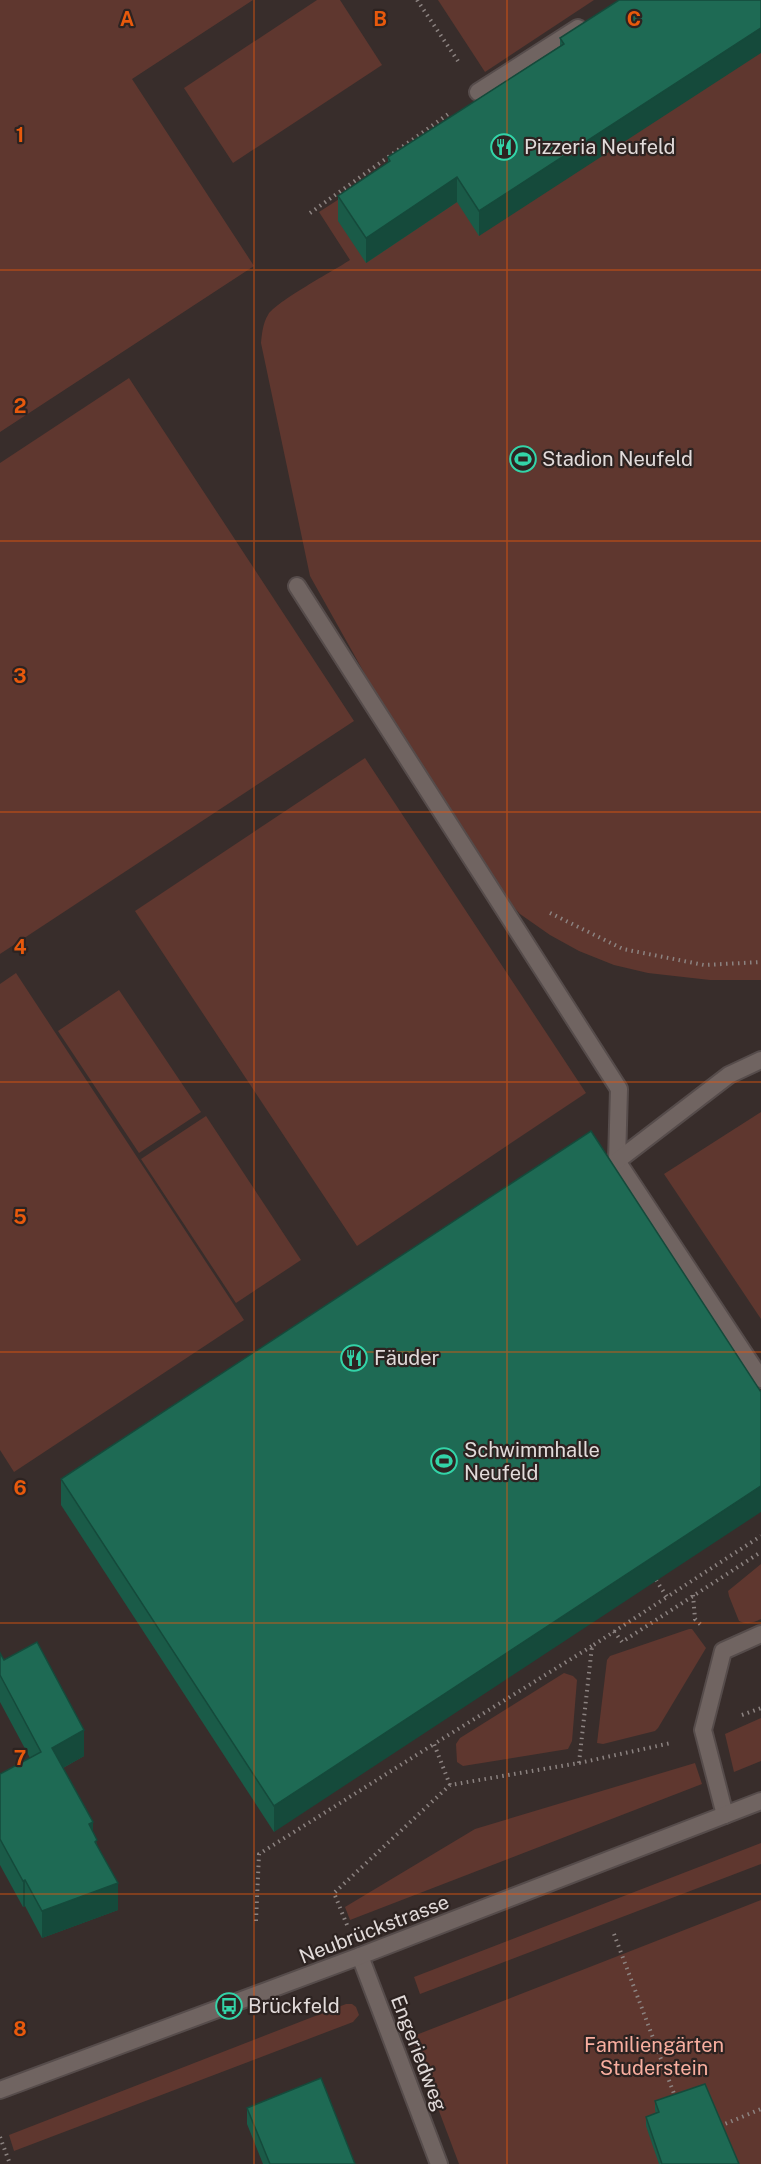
<svg xmlns="http://www.w3.org/2000/svg" width="761" height="2164" font-family="'Public Sans',sans-serif">
<rect width="100%" height="100%" fill="#382d2b"/>
<g fill="#5f372f">
<polygon points="0,0 253,0 132,79 254,266 0,432"/>
<polygon points="317,0 340,0 382,65 233,163 184,88"/>
<polygon points="438,0 594,0 485,72"/>
<path d="M 649,0 L 761,0 L 761,980 L 710,980 L 648,973 L 614,965 L 579,951 L 550,935 L 520,914 L 468,858 L 310,576 L 261,343 C 262,333 263,323 268,315 C 275,302 335,270 350,260 L 319,212 Z"/>
<polygon points="129,378 354,721 0,954 0,463"/>
<polygon points="365,758 586,1093 357,1246 135,911"/>
<polygon points="16,973 244,1320 14,1472 0,1450 0,984"/>
<polygon points="119,990 201,1112 139,1153 58,1031"/>
<polygon points="761,1112 761,1319 664,1174"/>
<polygon points="206,1116 301,1260 236,1303 141,1159"/>
<path d="M 761,1564 L 761,1619 C 752,1623 748,1625 739,1621 L 729,1596 L 728,1591 Z"/>
<polygon points="689,1629 692,1629 706,1648 658,1728 655,1731 603,1744 597,1743 607,1660 610,1656"/>
<polygon points="564,1673 573,1676 577,1680 572,1741 568,1749 463,1766 457,1762 456,1744 460,1738"/>
<polygon points="761,1718 761,1761 734,1772 725,1734"/>
<polygon points="695,1763 702,1784 350,1920 345,1907 475,1829"/>
<polygon points="761,1843 761,1864 420,1994 414,1977"/>
<polygon points="761,1900 761,2164 459,2164 411,2037"/>
<polygon points="346,2004 352,2004 356,2007 359,2015 353,2022 14,2151 9,2135"/>
</g>
<g fill="none" stroke-linecap="round" stroke-linejoin="round">
<g stroke="#564c4b" stroke-width="20">
<g id="service">
<polyline points="478,92 578,28"/>
<polyline points="297,586 619,1089 617,1161 761,1379"/>
<polyline points="617,1161 729,1075 761,1060"/>
<polyline points="725,1815 703,1730 723,1651 761,1634"/>
</g>
</g>
<g stroke="#564c4b" stroke-width="20">
<g id="minor">
<polyline points="360,1956 439,2164"/>
<polyline points="0,2090 360,1956 761,1801"/>
</g>
</g>
<g stroke="#8c8381" stroke-width="4" stroke-dasharray="1.5 4.5" stroke-linecap="butt">
<polyline points="417,0 460,64"/>
<polyline points="310,213 451,112"/>
<polyline points="550,913 623,949 704,965 761,962"/>
<polyline points="656,1580 667,1597 761,1536"/>
<polyline points="693,1595 695,1619 701,1625"/>
<polyline points="614,1631 622,1642 761,1552"/>
<polyline points="742,1715 761,1708"/>
<polyline points="579,1763 592,1646 667,1597"/>
<polyline points="450,1785 434,1744 592,1646"/>
<polyline points="256,1921 259,1854 434,1744"/>
<polyline points="347,1925 334,1893 450,1785 579,1763 671,1743"/>
<polyline points="614,1934 676,2099"/>
<polyline points="720,2126 761,2109"/>
<polyline points="0,2137 10,2164"/>
</g>
<use href="#service" stroke="#706461" stroke-width="16"/>
<use href="#minor" stroke="#706461" stroke-width="16"/>
</g>
<g fill="#1a5b48">
<polygon points="619,0 479,236 457,202 366,263 338,221 338,196 388,163 388,157 560,46 560,38"/>
<polygon points="761,1392 274,1832 61,1505 61,1479"/>
<polygon points="0,1653 4,1660 84,1756 63,1768 93,1832 118,1910 42,1938 25,1906 23,1907 0,1865 0,1774 30,1758 0,1702"/>
<polygon points="655,2101 739,2164 659,2164 646,2126 646,2117 656,2114 655,2110"/>
<polygon points="247,2108 355,2164 263,2164 247,2124"/>
</g>
<g fill="#154a3b">
<polygon points="761,28 761,53 479,236 479,211"/>
<polygon points="457,177 457,202 366,263 366,238"/>
<polygon points="761,1486 761,1512 274,1832 274,1806"/>
<polygon points="84,1730 84,1756 52,1774 52,1748"/>
<polygon points="93,1822 93,1848 89,1824"/>
<polygon points="25,1880 25,1906 23,1907 23,1881"/>
<polygon points="118,1883 118,1910 42,1938 42,1911"/>
</g>
<g fill="#1e6a54" stroke="#154a3b" stroke-width="1.5">
<polygon points="619,0 761,0 761,28 479,211 457,177 366,238 338,196 390,161 388,157 564,44 560,38"/>
<polygon points="591,1131 761,1392 761,1486 274,1806 61,1479"/>
<polygon points="37,1642 84,1730 52,1748 93,1822 89,1824 97,1840 95,1842 118,1883 42,1911 25,1880 23,1881 0,1839 0,1774 41,1752 0,1675 0,1653 4,1660"/>
<polygon points="321,2078 355,2164 270,2164 247,2108"/>
<polygon points="705,2084 739,2164 662,2164 646,2117 659,2112 655,2101"/>
</g>
<path fill="none" stroke="#e8590c" stroke-width="1.5" stroke-opacity="0.55" d="M 254,0 L 254,2164M 507,0 L 507,2164M 0,270 L 761,270M 0,541 L 761,541M 0,812 L 761,812M 0,1082 L 761,1082M 0,1352 L 761,1352M 0,1623 L 761,1623M 0,1894 L 761,1894"/>
<defs>
<g id="restaurant-ring" transform="scale(1.35)"><circle r="9.5" fill="#2d2321" stroke="#33d4a8" stroke-width="1.5"/><path d="M-5-6h1v4h1v-4h1v4h1v-4h1v5L-1.5 .5V6h-2V.5L-5-1ZM5-6V6H3V1.5H1.5Q1.5-4 5-6Z" fill="#33d4a8"/></g>
<g id="stadium-ring" transform="scale(1.35)"><circle r="9.5" fill="#2d2321" stroke="#33d4a8" stroke-width="1.5"/><path d="M0-5a6.5 5 0 1 0 0 10a6.5 5 0 1 0 0-10ZM-3.5-1.8h7v3.6h-7Z" fill="#33d4a8"/></g>
<g id="bus-ring" transform="scale(1.35)"><circle r="9.5" fill="#2d2321" stroke="#33d4a8" stroke-width="1.5"/><path d="M-5-6H5V4H4V6H2V4H-2V6H-4V4H-5ZM-3.5-4V0h7V-4ZM-3.5 1.2v1.5H-2V1.2ZM2 1.2v1.5H3.5V1.2Z" fill="#33d4a8"/></g>
</defs>
<g fill-rule="evenodd">
<use href="#restaurant-ring" x="504" y="147"/>
<use href="#stadium-ring" x="523" y="459"/>
<use href="#restaurant-ring" x="354" y="1358"/>
<use href="#stadium-ring" x="444" y="1461"/>
<use href="#bus-ring" x="229" y="2006"/>
</g>
<g text-anchor="middle" stroke-width="4.5" stroke-linejoin="round" paint-order="stroke">
<g font-size="20" fill="#e2dbda" stroke="#2d2321" text-anchor="start">
<text x="524" y="154">Pizzeria Neufeld</text>
<text x="542" y="466">Stadion Neufeld</text>
<text x="374" y="1365">Fäuder</text>
<text x="464" y="1457">Schwimmhalle<tspan x="464" dy="23">Neufeld</tspan></text>
<text x="248" y="2013">Brückfeld</text>
</g>
<g font-size="20" fill="#e2dbda" stroke="#2d2321">
<text transform="translate(374 1929) rotate(-21)" y="7">Neubrückstrasse</text>
<text transform="translate(419 2053) rotate(69)" y="7">Engeriedweg</text>
</g>
<g font-size="20" fill="#f8ae9f" stroke="#2d2321">
<text x="654" y="2052">Familiengärten<tspan x="654" dy="23">Studerstein</tspan></text>
</g>
</g>
<g font-size="20" text-anchor="middle" font-weight="bold" fill="#e8590c" stroke="#2d2321" stroke-width="4.5" stroke-linejoin="round" paint-order="stroke">
<text x="127" y="26">A</text>
<text x="380" y="26">B</text>
<text x="634" y="26">C</text>
<text x="20" y="142">1</text>
<text x="20" y="413">2</text>
<text x="20" y="683">3</text>
<text x="20" y="954">4</text>
<text x="20" y="1224">5</text>
<text x="20" y="1495">6</text>
<text x="20" y="1765">7</text>
<text x="20" y="2036">8</text>
</g>
</svg>
